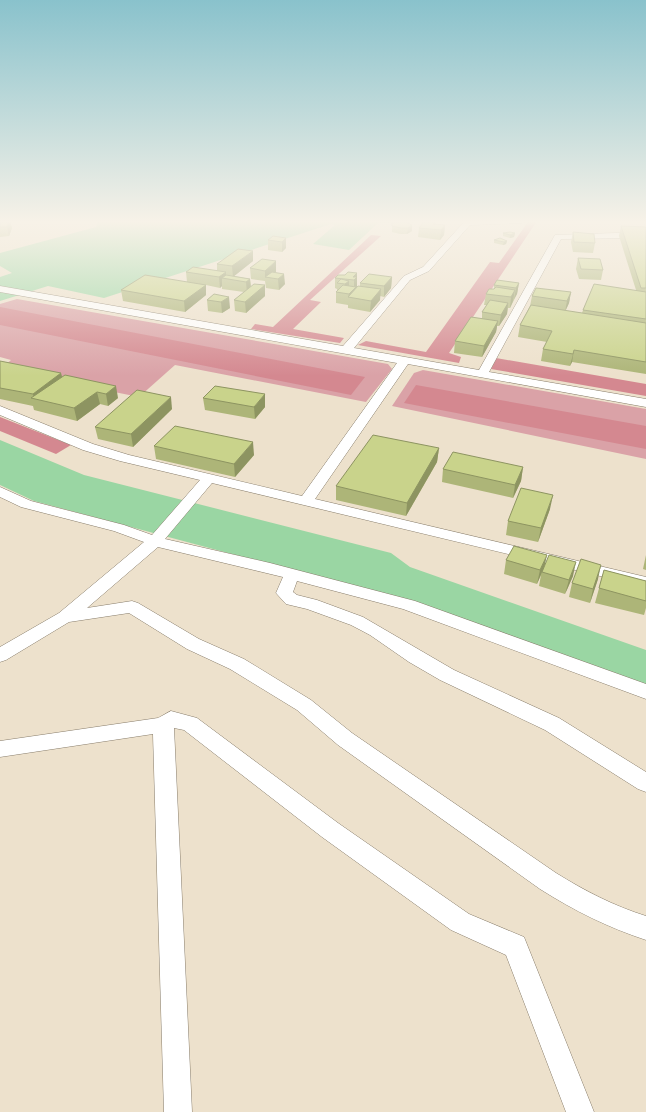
<svg xmlns="http://www.w3.org/2000/svg" width="646" height="1112" font-family="Arial,sans-serif">
<rect width="100%" height="100%" fill="#ede1cc"/>
<g fill="#daa2a7">
<polygon points="17,299 388,364 392,369 366,402 175,365 139,397 1,369 11,360 0,357 0,304"/>
<polygon points="423,370 646,409 646,459 392,406 414,373"/>
</g>
<g fill="#d48890">
<polygon points="537,221 449,353 461,357 459,363 358,345 366,341 426,352 490,262 499,263 528,222"/>
<polygon points="371,235 381,236 310,300 321,302 293,329 344,338 340,343 251,329 255,324 273,327"/>
<polygon points="0,307 365,377 351,395 0,325"/>
<polygon points="496,358 646,384 646,396 491,369"/>
<polygon points="416,385 646,426 646,449 404,403"/>
<polygon points="0,417 71,445 56,454 0,431"/>
</g>
<g fill="#9ad6a3">
<polygon points="99,220 511,220 378,223 349,250 313,244 335,225 331,224 104,298 48,286 0,301 0,277 12,273 0,266 0,253 96,227"/>
<polygon points="0,440 84,475 391,553 410,567 646,650 646,685 419,604 34,501 0,485"/>
</g>
<g fill="none" stroke-linecap="round" stroke-linejoin="round">
<g stroke="#887d6b" stroke-width="1">
<g id="minor">
<path d="M 478,220 L 526,221 L 522,223 L 470,225 L 429,271 L 410,280 L 354,348 L 479,370 L 555,235 L 646,232 L 646,238 L 561,239 L 489,372 L 646,399 L 646,407 L 408,364 L 315,499 L 646,577 L 646,587 L 212,483 L 165,539 L 270,563 L 415,601 L 646,684 L 646,699 L 403,609 L 297,581 L 293,592 L 297,595 L 317,600 L 363,617 L 454,670 L 559,718 L 646,772 L 646,792 L 638,789 L 545,730 L 440,680 L 409,662 L 370,635 L 351,625 L 307,609 L 286,604 L 276,593 L 283,577 L 158,547 L 87,608 L 132,601 L 138,603 L 199,639 L 244,659 L 311,700 L 352,733 L 556,873 C 585,891 614,906 646,916 L 646,940 C 607,927 575,911 540,889 L 338,745 L 297,710 L 230,669 L 187,649 L 129,613 L 69,622 L 6,660 L 0,662 L 0,647 L 59,613 L 144,542 L 114,531 L 21,507 L 0,497 L 0,487 L 31,501 L 124,525 L 152,535 L 200,480 L 120,461 L 83,450 L 0,415 L 0,406 L 93,444 L 129,455 L 302,496 L 397,363 L 0,292 L 0,286 L 343,346 L 404,276 L 423,267 L 465,221 Z"/>
<polygon points="171,711 197,718 338,823 469,914 524,937 594,1112 566,1112 506,955 451,930 322,837 184,730 174,728 192,1112 164,1112 153,734 0,757 0,741 158,718"/>
</g>
</g>
<use href="#minor" fill="#fff" fill-rule="evenodd"/>
</g>
<g fill="#adb578">
<polygon points="0,220 12,228 9,236 0,237"/>
<polygon points="404,221 412,231 407,234 400,234 392,232 392,223"/>
<polygon points="436,221 436,224 445,225 444,235 440,240 418,237 419,228"/>
<polygon points="621,226 646,227 646,374 572,362 570,366 541,361 543,349 547,342 518,337 520,325 530,306 532,296 571,292 569,303 565,311 582,313 583,310 636,290 619,236"/>
<polygon points="573,232 595,243 593,253 573,252 571,242"/>
<polygon points="503,233 515,233 514,237 510,238 503,236"/>
<polygon points="286,238 286,248 282,252 268,250 268,240"/>
<polygon points="494,240 507,241 506,244 503,245 494,243"/>
<polygon points="578,258 603,270 601,280 579,279 576,269"/>
<polygon points="253,261 234,276 250,279 251,286 265,285 265,296 246,313 235,311 234,300 244,292 222,289 222,286 220,288 206,285 206,295 185,312 123,301 121,290 187,282 186,272 217,270 217,264"/>
<polygon points="250,268 276,272 275,273 285,284 279,290 266,288 265,281 251,279"/>
<polygon points="357,273 357,288 360,286 360,283 392,277 391,288 384,297 380,296 380,300 370,312 348,308 348,305 336,303 336,292 337,291 337,289 335,288 335,278"/>
<polygon points="519,283 517,294 510,308 508,308 507,314 499,326 497,326 496,332 482,357 454,353 455,341 482,319 482,312 487,305 484,305 486,294 494,289 494,285"/>
<polygon points="214,294 230,308 222,313 208,311 207,300"/>
<polygon points="0,361 61,373 62,377 118,398 108,406 100,404 77,421 34,410 33,406 0,399"/>
<polygon points="203,398 265,407 255,419 205,410"/>
<polygon points="172,409 133,447 98,439 95,427"/>
<polygon points="154,446 254,455 235,477 156,459"/>
<polygon points="439,448 437,462 406,516 336,500 336,486"/>
<polygon points="523,467 521,481 513,498 442,482 443,469"/>
<polygon points="550,509 538,542 506,535 508,521"/>
<polygon points="646,555 646,570 643,569"/>
<polygon points="506,560 544,566 573,576 565,594 539,586 541,575 537,584 504,574"/>
<polygon points="604,570 646,581 646,608 644,615 595,603"/>
<polygon points="598,579 590,603 569,597 572,583"/>
</g>
<g fill="#8d9461">
<polygon points="9,220 10,220 12,228 9,236 7,227"/>
<polygon points="412,225 412,231 407,234 408,228"/>
<polygon points="445,225 444,235 440,240 441,230"/>
<polygon points="515,233 514,237 510,238 510,235"/>
<polygon points="286,238 286,248 282,252 282,242"/>
<polygon points="507,241 506,244 503,245 504,242"/>
<polygon points="253,251 253,261 233,277 232,266"/>
<polygon points="276,261 276,272 269,278 265,277 265,281 265,271"/>
<polygon points="226,272 226,279 222,278 222,286 220,288 219,277"/>
<polygon points="357,273 357,288 348,297 349,294 354,289 354,280 353,277"/>
<polygon points="284,274 285,284 279,290 278,279"/>
<polygon points="392,277 391,288 384,297 384,286"/>
<polygon points="250,279 251,290 247,293 246,282"/>
<polygon points="349,281 349,291 345,294 345,284"/>
<polygon points="519,283 517,294 514,299 516,288"/>
<polygon points="206,285 206,295 185,312 184,301"/>
<polygon points="265,285 265,296 246,313 245,302"/>
<polygon points="381,289 380,300 370,312 371,301"/>
<polygon points="515,290 513,301 510,308 511,297"/>
<polygon points="571,292 569,303 565,312 567,301"/>
<polygon points="229,297 230,308 222,313 221,302"/>
<polygon points="508,303 507,314 499,326 501,315"/>
<polygon points="498,321 496,332 482,357 484,346"/>
<polygon points="574,350 572,362 570,366"/>
<polygon points="61,373 64,385 34,399 33,394"/>
<polygon points="116,386 118,398 108,406 106,394"/>
<polygon points="97,392 100,404 77,421 74,408"/>
<polygon points="265,394 265,407 255,419 254,407"/>
<polygon points="171,397 172,409 133,447 131,434"/>
<polygon points="253,442 254,455 235,477 234,464"/>
<polygon points="439,448 437,462 406,516 407,503"/>
<polygon points="523,467 521,481 513,498 515,485"/>
<polygon points="553,495 550,509 538,542 541,528"/>
<polygon points="547,555 544,569 542,572 537,584 540,570"/>
<polygon points="576,562 573,576 565,594 569,580"/>
<polygon points="601,565 598,579 590,603 593,589"/>
</g>
<g fill="#c9d38b" stroke="#8d9461">
<polygon points="0,220 9,220 7,227 0,227"/>
<polygon points="425,220 436,221 433,224 445,225 441,230 419,228"/>
<polygon points="404,221 412,225 408,228 401,228 392,226 392,223"/>
<polygon points="621,226 646,227 646,288 641,288"/>
<polygon points="510,232 515,233 510,235 503,233"/>
<polygon points="573,232 594,234 595,243 574,242"/>
<polygon points="273,236 286,238 282,242 268,240"/>
<polygon points="500,238 507,241 504,242 494,240"/>
<polygon points="238,249 253,251 232,266 217,264"/>
<polygon points="578,258 600,259 603,270 581,269"/>
<polygon points="262,259 276,261 265,271 250,268"/>
<polygon points="193,267 226,272 219,277 186,272"/>
<polygon points="272,272 284,274 278,279 265,277"/>
<polygon points="348,272 357,273 353,277 357,277 354,280 335,278 338,275 345,275"/>
<polygon points="369,274 392,277 384,286 360,283"/>
<polygon points="145,275 206,285 184,301 121,290"/>
<polygon points="226,275 250,279 246,282 222,278"/>
<polygon points="341,279 349,281 345,284 337,283"/>
<polygon points="497,280 519,283 516,288 494,285"/>
<polygon points="254,284 265,285 245,302 234,300"/>
<polygon points="594,284 646,292 646,319 583,310"/>
<polygon points="343,285 356,287 349,294 336,292"/>
<polygon points="358,286 381,289 371,301 348,297"/>
<polygon points="496,287 515,290 511,297 486,294 489,289 494,289"/>
<polygon points="536,288 571,292 567,301 532,296"/>
<polygon points="214,294 229,297 221,302 207,300"/>
<polygon points="490,300 508,303 501,315 482,312"/>
<polygon points="531,305 646,323 646,362 574,350 573,354 543,349 552,331 520,325"/>
<polygon points="471,317 498,321 484,346 455,341"/>
<polygon points="0,361 61,373 33,394 0,388"/>
<polygon points="65,375 116,386 106,394 97,392 74,408 31,398"/>
<polygon points="215,386 265,394 254,407 203,398"/>
<polygon points="137,390 171,397 131,434 95,427"/>
<polygon points="175,426 253,442 234,464 154,446"/>
<polygon points="373,435 439,448 407,503 336,486"/>
<polygon points="453,452 523,467 515,485 443,469"/>
<polygon points="521,488 553,495 541,528 508,521"/>
<polygon points="514,546 547,555 540,570 506,560"/>
<polygon points="549,555 576,562 569,580 542,572"/>
<polygon points="581,559 601,565 593,589 572,583"/>
<polygon points="604,570 646,581 646,601 599,588"/>
</g>
<linearGradient id="sky" x2="0" y2="1"><stop stop-color="#89c2cc"/><stop offset="0.59" stop-color="#f7f2e8"/><stop offset="1" stop-color="#f7f2e8" stop-opacity="0"/></linearGradient>
<rect width="646" height="376" fill="url(#sky)"/>
</svg>
